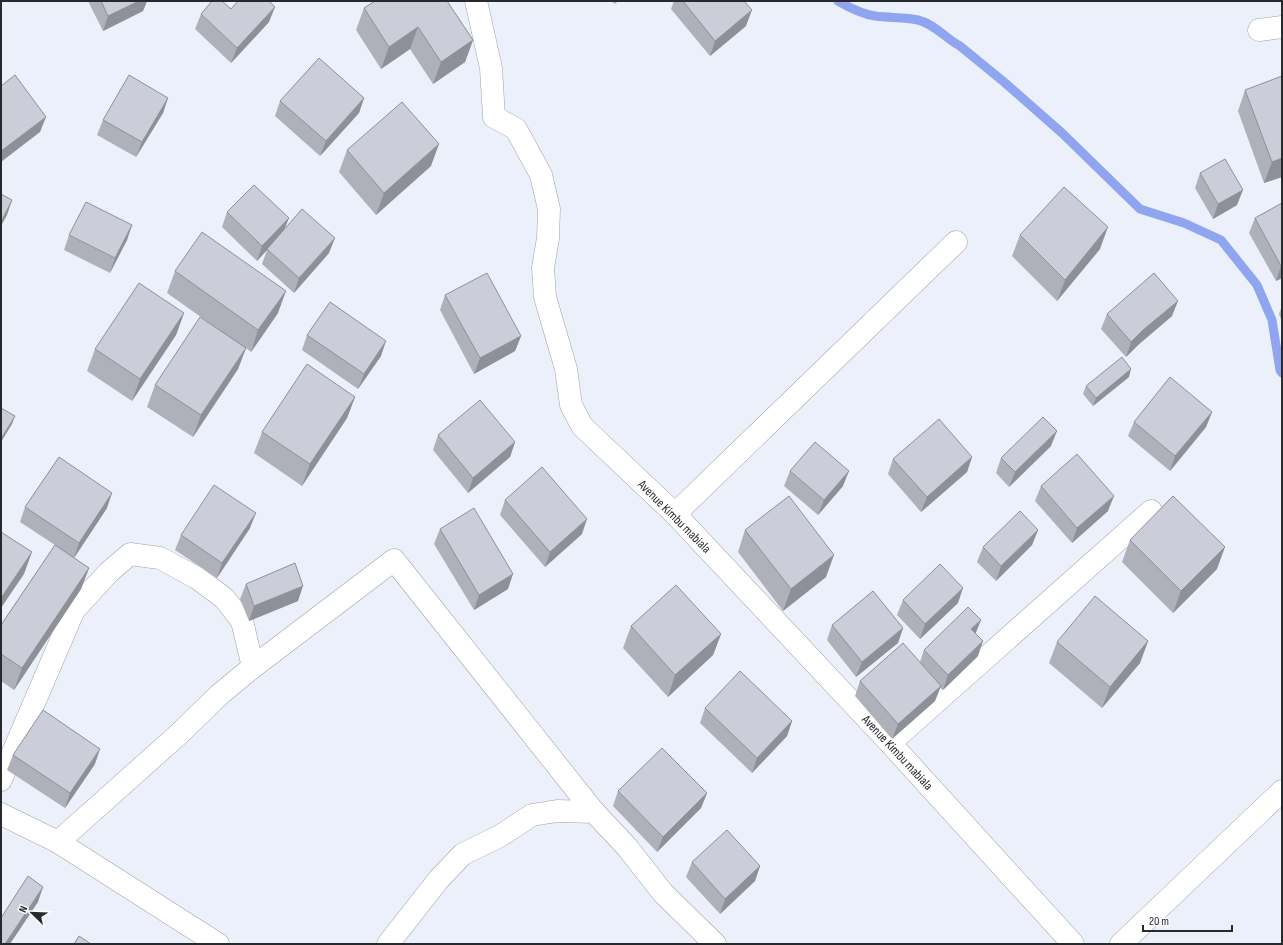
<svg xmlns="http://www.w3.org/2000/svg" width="1283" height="945" font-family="'Sofia Sans Condensed',sans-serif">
<rect width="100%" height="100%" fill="#ecf0fa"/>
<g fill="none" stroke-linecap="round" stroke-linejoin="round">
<path stroke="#8fa5f0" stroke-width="9" d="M 838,1 C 850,8 862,14 875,16 C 889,18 905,17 918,20 C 935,24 946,39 960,46 L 1004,82 L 1062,133 L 1140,209 L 1184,223 L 1221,240 L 1257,285 L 1272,320 L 1280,370 L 1282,373"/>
<g stroke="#9da1aa" stroke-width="23">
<g id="minor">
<polyline points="476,1 491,68 494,117 516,129 541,175 549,209 548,238 543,268 545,297 566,369 571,405 582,426 675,514 890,743 1073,944"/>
<polyline points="1259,30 1282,27"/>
<polyline points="675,514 956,242"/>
<polyline points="253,667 394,560 594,812"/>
<polyline points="890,743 1151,511"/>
<polyline points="1,780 74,610 109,572 130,554 160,558 197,578 224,598 242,621 253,667 219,695 179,734 58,842"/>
<polyline points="1,814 58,842 218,944"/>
<polyline points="388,944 439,879 463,854 500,836 532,815 557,811 594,812 627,847 663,893 715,944"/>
<polyline points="1121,944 1282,791"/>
</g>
</g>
<use href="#minor" stroke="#fff" stroke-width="22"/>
</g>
<g fill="#afb1ba">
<polygon points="88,1 147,1 143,11 103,31"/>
<polygon points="610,1 617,1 616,4"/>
<polygon points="674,1 744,1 746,26 710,56 671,9"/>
<polygon points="364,8 473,40 465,62 433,84 410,49 381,69 356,30"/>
<polygon points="231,9 269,22 231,63 195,29 201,14"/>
<polygon points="1245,90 1282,177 1264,183 1238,111"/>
<polygon points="168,98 163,113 136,157 97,135 103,120"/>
<polygon points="364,98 359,113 320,156 275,116 280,101"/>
<polygon points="347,150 431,166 376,215 339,172"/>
<polygon points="1200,173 1237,205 1213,219 1195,188"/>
<polygon points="1282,203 1282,278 1276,281 1249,233 1255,218"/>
<polygon points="227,212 285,229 329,253 294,293 262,264 267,250 257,261 222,227"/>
<polygon points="132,225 127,240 110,273 64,250 69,235"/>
<polygon points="1020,235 1100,249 1057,301 1012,256"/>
<polygon points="175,271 278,313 251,352 246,348 238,369 193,437 147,407 155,385 222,332 167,293"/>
<polygon points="445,295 521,336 515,351 474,374 440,310"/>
<polygon points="1282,306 1282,322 1279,314"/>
<polygon points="184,313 176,335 132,401 87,371 95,349"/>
<polygon points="1107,314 1172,316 1138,345 1126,357 1101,329"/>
<polygon points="307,335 381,356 358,389 302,350"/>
<polygon points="1129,377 1093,406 1083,394 1086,386"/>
<polygon points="355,397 347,418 302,486 254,453 262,432"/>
<polygon points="1212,412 1206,427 1170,471 1128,436 1134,422"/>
<polygon points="438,435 515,442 510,457 468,493 433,450"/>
<polygon points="1051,446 1009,487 996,473 1001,458"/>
<polygon points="972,457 967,472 921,512 888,474 893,459"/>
<polygon points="790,471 843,486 818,515 784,486"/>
<polygon points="1041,486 1108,511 1072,543 1035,501"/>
<polygon points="505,500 582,534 545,567 500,515"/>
<polygon points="25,507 107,508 74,558 89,568 81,589 14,690 1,681 1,625 55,545 20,522"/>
<polygon points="250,528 217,578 175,550 181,535"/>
<polygon points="440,529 508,589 474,610 434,544"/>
<polygon points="745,530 826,577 783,611 738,552"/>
<polygon points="1038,530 1032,545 996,581 977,562 983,547"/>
<polygon points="1130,540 1217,569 1173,613 1122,562"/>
<polygon points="246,584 298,601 249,621 240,599"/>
<polygon points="903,600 958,603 920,639 897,615"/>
<polygon points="832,625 903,628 898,643 856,677 827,640"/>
<polygon points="631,626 721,634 713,655 668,697 623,648"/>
<polygon points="976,634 978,656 943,690 940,688 935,701 892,739 855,696 860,681 920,662 924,650"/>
<polygon points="1148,641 1140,663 1102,708 1049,663 1057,642"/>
<polygon points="705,708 792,721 787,736 752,773 700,723"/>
<polygon points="13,755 95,764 65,808 7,770"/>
<polygon points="618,791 707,793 701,808 657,852 613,806"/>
<polygon points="692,862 760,866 755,881 720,914 686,877"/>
</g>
<g fill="#8e9097">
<polygon points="139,1 147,1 143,11 103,31 108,16"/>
<polygon points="275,7 269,22 231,63 237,48"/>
<polygon points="752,10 746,26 710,56 715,41"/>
<polygon points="418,27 410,49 381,69 389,47"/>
<polygon points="473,40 465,62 433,84 441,62"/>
<polygon points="168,98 163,113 136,157 142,142"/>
<polygon points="364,98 359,113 320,156 326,141"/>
<polygon points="46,117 40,132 1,162 1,151"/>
<polygon points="439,144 431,166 376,215 384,193"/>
<polygon points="1282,158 1282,177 1264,183 1272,162"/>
<polygon points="1243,190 1237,205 1213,219 1218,204"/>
<polygon points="12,200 7,215 1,226 1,222"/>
<polygon points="289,218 283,233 267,249 267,250 257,261 262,246"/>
<polygon points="132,225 127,240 110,273 115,258"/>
<polygon points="1108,227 1100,249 1057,301 1065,280"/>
<polygon points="335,238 329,253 294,293 299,278"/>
<polygon points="1281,266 1282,266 1282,278 1276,281"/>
<polygon points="286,291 278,313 251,352 258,330"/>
<polygon points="1178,301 1172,316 1138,345 1126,357 1131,342 1143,330"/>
<polygon points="184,313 176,335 132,401 140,379"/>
<polygon points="521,336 515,351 474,374 480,358"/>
<polygon points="386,341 381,356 358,389 364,374"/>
<polygon points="246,348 238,369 193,437 201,415"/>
<polygon points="1131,369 1129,377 1093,406 1096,398"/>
<polygon points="355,397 347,418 302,486 310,464"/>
<polygon points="1212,412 1206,427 1170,471 1175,456"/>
<polygon points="15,416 12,424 1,442 1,439"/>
<polygon points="1057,431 1051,446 1009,487 1015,472"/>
<polygon points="515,442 510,457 468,493 473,478"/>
<polygon points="972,457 967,472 921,512 927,497"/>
<polygon points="849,471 843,486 818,515 824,500"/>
<polygon points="112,493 107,508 74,558 79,543"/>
<polygon points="1114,496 1108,511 1072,543 1077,528"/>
<polygon points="256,513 250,528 217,578 222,563"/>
<polygon points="587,519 582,534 545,567 550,552"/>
<polygon points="1038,530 1032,545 996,581 1001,566"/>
<polygon points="1225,547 1217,569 1173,613 1181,591"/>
<polygon points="32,552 24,574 1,608 1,598"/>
<polygon points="834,555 826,577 783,611 791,589"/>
<polygon points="89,568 81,589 14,690 22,668"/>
<polygon points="513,574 508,589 474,610 479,595"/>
<polygon points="303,586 298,601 249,621 254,606"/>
<polygon points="963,588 958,603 920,639 925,624"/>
<polygon points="981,620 975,635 971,629"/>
<polygon points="903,628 898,643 856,677 862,662"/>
<polygon points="721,634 713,655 668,697 675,675"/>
<polygon points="983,641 978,656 943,690 948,675"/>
<polygon points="1148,641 1140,663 1102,708 1110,687"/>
<polygon points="941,686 935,701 892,739 898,724"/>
<polygon points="792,721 787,736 752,773 757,758"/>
<polygon points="100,749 95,764 65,808 70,793"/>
<polygon points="707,793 701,808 657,852 663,837"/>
<polygon points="760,866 755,881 720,914 725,899"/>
<polygon points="43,887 38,902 10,944 5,944"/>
</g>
<g fill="#cbced8" stroke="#8e9097">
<polygon points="101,1 139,1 108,16"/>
<polygon points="212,1 222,1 231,9 238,1 269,1 275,7 237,48 201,14"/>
<polygon points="375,1 447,1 473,40 441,62 418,27 389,47 364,8"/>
<polygon points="683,1 744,1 752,10 715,41"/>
<polygon points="319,58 364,98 326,141 280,101"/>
<polygon points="15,75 46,117 1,151 1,86"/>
<polygon points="129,75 168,98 142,142 103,120"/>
<polygon points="1282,76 1282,158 1272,162 1245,90"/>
<polygon points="402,102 439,144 384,193 347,150"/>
<polygon points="1225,159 1243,190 1218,204 1200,173"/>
<polygon points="254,185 289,218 262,246 227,212"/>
<polygon points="1064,187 1108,227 1065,280 1020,235"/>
<polygon points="1,194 12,200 1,222"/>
<polygon points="86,202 132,225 115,258 69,235"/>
<polygon points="1282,203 1282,266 1281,266 1255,218"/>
<polygon points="302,209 335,238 299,278 267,249"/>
<polygon points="202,232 286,291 258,330 175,271"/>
<polygon points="487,273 521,336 480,358 445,295"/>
<polygon points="1154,273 1178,301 1143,330 1131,342 1107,314"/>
<polygon points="139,283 184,313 140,379 95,349"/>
<polygon points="330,302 386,341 364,374 307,335"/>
<polygon points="200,317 246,348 201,415 155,385"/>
<polygon points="1122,357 1131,369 1096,398 1086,386"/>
<polygon points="307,364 355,397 310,464 262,432"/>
<polygon points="1170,377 1212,412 1175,456 1134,422"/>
<polygon points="480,400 515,442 473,478 438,435"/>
<polygon points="1,408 15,416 1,439"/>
<polygon points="1043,417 1057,431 1015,472 1001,458"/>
<polygon points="939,419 972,457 927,497 893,459"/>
<polygon points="815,442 849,471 824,500 790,471"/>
<polygon points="1077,454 1114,496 1077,528 1041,486"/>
<polygon points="59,457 112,493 79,543 25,507"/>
<polygon points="542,467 587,519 550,552 505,500"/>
<polygon points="214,485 256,513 222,563 181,535"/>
<polygon points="789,496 834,555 791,589 745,530"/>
<polygon points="1173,496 1225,547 1181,591 1130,540"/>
<polygon points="474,508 513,574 479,595 440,529"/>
<polygon points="1020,511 1038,530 1001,566 983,547"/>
<polygon points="1,532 32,552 1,598"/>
<polygon points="55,545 89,568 22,668 1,654 1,625"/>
<polygon points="295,563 303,586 254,606 246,584"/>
<polygon points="940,564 963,588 925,624 903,600"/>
<polygon points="676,585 721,634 675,675 631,626"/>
<polygon points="873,591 903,628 862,662 832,625"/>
<polygon points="1095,596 1148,641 1110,687 1057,642"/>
<polygon points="968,607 981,620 971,629 983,641 948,675 924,650"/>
<polygon points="903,643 941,686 898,724 860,681"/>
<polygon points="740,671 792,721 757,758 705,708"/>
<polygon points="43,710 100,749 70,793 13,755"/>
<polygon points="662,748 707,793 663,837 618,791"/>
<polygon points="727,830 760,866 725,899 692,862"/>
<polygon points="28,876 43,887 5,944 1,944 1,918"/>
<polygon points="79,936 91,944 74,944"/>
</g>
<g text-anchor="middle" stroke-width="3.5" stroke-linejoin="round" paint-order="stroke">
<g font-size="13" fill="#28292d" stroke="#fdfdfd">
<text transform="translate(675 516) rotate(45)" y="5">Avenue Kimbu mabiala</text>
<text transform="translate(898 752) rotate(47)" y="5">Avenue Kimbu mabiala</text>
</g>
</g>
<rect width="1283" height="945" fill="none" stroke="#28292d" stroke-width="4"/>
<g transform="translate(32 913) rotate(293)" stroke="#fdfdfd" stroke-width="3" paint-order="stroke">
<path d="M0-3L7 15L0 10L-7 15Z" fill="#28292d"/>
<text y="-6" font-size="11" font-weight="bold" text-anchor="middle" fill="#28292d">N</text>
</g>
<path d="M1143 925v6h89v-6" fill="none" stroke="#28292d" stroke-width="2"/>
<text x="1149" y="925" font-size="12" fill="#28292d" stroke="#fdfdfd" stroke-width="3" paint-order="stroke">20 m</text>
</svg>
